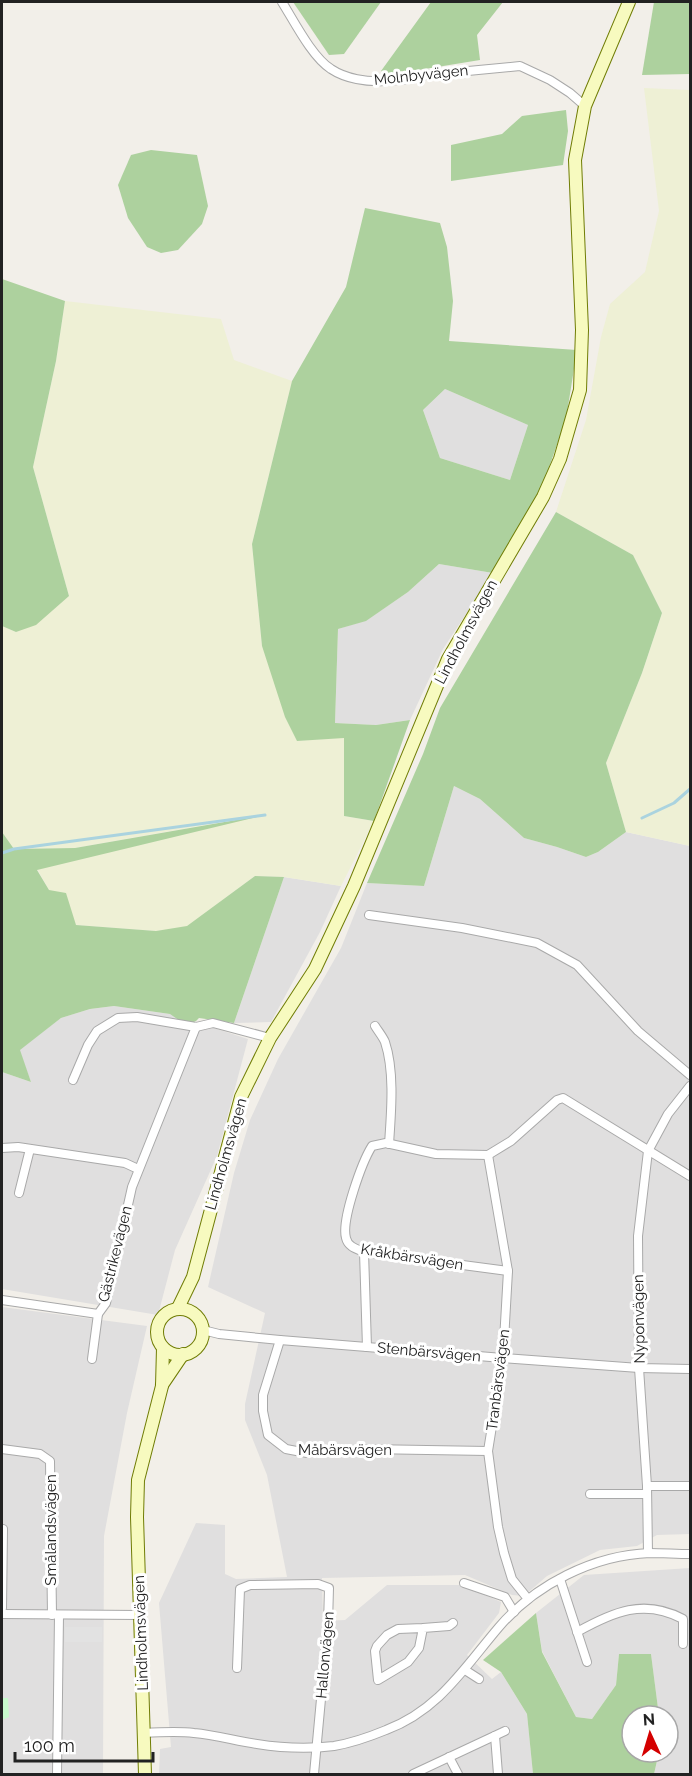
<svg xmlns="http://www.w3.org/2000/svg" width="692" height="1776" font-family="Raleway,sans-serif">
<rect width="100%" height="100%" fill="#f2efe9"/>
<g fill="#e0dfdf">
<polygon points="445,389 528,425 510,480 440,458 423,410"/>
<polygon points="439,564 493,573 443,649 410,720 376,725 335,723 338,629 367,620 408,592"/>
<polygon points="454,786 480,799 524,838 557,847 586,857 598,852 626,832 690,846 690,1534 657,1535 637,1546 600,1550 547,1576 524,1596 512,1595 465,1575 322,1578 323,1621 345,1620 387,1585 462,1585 501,1602 499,1613 467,1655 492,1679 501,1672 527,1714 533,1774 159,1774 160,1749 171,1747 159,1603 196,1523 225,1525 225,1574 236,1579 287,1577 267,1475 245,1420 245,1404 265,1313 208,1287 234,1173 250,1120 278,1059 341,948 367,883 424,886"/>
<polygon points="284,877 341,886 320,932 271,1022 234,1023"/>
<polygon points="114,1006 170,1014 248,1039 217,1156 175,1250 158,1315 2,1289 2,1072 31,1082 19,1050 61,1018 90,1009"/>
<polygon points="2,1307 147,1326 127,1413 104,1536 103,1774 2,1774"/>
<polygon points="690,1568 690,1774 654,1774 659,1752 668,1752 668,1716 659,1716 651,1654 619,1654 616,1685 592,1719 576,1717 542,1651 536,1613 584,1575"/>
</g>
<g fill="#eef0d5">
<polygon points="644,88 690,90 690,846 626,832 606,763 642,673 662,613 633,555 556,512 586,420 601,337 610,304 645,272 659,211"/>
<polygon points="65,301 221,319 234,360 292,381 252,544 262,646 298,741 344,737 344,816 374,821 341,886 284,877 255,876 185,928 156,931 76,925 49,890 37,869 251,817 75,848 14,849 2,832 2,626 16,632 69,596 33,467 56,361"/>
</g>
<g fill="#add19e" fill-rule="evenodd">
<polygon points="293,2 381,2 344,54 329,55"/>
<polygon points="431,2 503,2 477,35 480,60 388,75 381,71"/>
<polygon points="654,2 690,2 690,74 642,75"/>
<polygon points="566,110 568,131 563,165 451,181 451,145 502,134 522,116"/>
<polygon points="151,150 197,155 208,206 202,224 178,250 161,253 147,247 128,218 118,185 131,155"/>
<path d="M 365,208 L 440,223 L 447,247 L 453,301 L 449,341 L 577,350 L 566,419 L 540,493 L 493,573 L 439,564 L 408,592 L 366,621 L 338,629 L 335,723 L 376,725 L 410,720 L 374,821 L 344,816 L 344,738 L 297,741 L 285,717 L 262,646 L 252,544 L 292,381 L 346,287 ZM 445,389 L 528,425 L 510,480 L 440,458 L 423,410 Z"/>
<polygon points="2,279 65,301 56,361 33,467 69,596 36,625 16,632 2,626"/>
<polygon points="556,512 633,555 662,613 642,673 606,763 626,832 598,852 586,857 557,847 524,838 480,799 454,786 424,886 367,883 423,754 440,708"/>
<polygon points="265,815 37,870 49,890 66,893 76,925 156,931 187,926 255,876 284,877 234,1023 199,1018 196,1021 186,1025 170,1014 114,1006 90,1009 61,1018 20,1050 31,1082 2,1072 2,832 14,849 75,848"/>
<polygon points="536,1613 542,1652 576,1717 592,1719 616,1685 619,1654 651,1654 659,1716 632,1716 632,1752 659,1752 654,1774 533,1774 527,1714 501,1672 483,1660"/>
</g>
<polygon fill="#c8facc" points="2,1698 8,1698 9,1717 2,1720"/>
<rect fill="#e2e2e2" x="65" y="1627" width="37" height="15"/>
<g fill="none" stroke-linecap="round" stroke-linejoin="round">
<g stroke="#aad3df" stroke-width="3">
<polyline points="642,818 674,803 690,789"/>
<polyline points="2,853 14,849 265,815"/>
</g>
<g stroke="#a9a9a9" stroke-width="10">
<g id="minor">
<path d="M 282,2 C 294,21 312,57 331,69 C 346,79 367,82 384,81 C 399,80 412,80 426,75 L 520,66 L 550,80 L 570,93 L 585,106"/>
<polyline points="369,915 462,928 537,943 577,965 638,1031 690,1075"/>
<path d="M 375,1026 C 378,1031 383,1037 385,1042 C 395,1072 391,1114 389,1144"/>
<polyline points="73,1080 88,1045 97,1031 118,1018 137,1017 196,1027 213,1023 270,1038"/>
<polyline points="2,1148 18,1147 125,1163 138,1169"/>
<polyline points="488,1155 508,1271 503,1358 488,1451 498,1527 504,1553 512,1579 528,1599"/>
<polyline points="19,1193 30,1149"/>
<polyline points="364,1252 367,1347"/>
<path d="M 508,1271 L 364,1252 C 357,1249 348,1247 346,1238 C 341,1220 362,1162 372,1146 L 386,1143 L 436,1154 L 488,1155 L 511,1141 L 557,1100 L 563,1098 L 690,1176"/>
<polyline points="2,1300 98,1314 106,1303 132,1187 196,1027"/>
<polyline points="203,1330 219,1334 280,1340 503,1358 639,1368 690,1369"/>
<polyline points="280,1340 263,1395 263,1411 268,1435 286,1449 307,1453 366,1449 488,1451"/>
<polyline points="92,1359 98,1314"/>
<polyline points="2,1449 40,1454 50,1461 52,1615"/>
<polyline points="647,1486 690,1486"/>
<polyline points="590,1494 647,1494"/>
<polyline points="648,1553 647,1486 639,1368 638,1236 648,1151 668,1114 690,1086"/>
<polyline points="560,1579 587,1662"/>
<polyline points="464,1583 505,1597 514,1612"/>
<polyline points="2,1608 3,1529"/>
<polyline points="2,1614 140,1615"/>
<polyline points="423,1628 398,1629 387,1635 377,1646 375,1651 378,1680 408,1662 419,1648 423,1628 449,1626 453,1623"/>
<path d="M 577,1632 C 613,1612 644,1598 683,1619 L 683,1644"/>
<polyline points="237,1668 240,1589 250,1585 318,1584 329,1588 328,1624 314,1774"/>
<polyline points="465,1670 479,1679"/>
<path d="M 144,1733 C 161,1732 178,1731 194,1733 C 216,1735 236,1741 257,1744 C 282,1748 309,1749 334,1746 C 352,1743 369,1737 386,1730 C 439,1710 464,1668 499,1627 C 535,1585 593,1555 650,1553 C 663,1553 677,1554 690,1554"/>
<polyline points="495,1736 498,1774"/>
<polyline points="449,1757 458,1774"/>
<polyline points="57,1774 59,1615"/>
<polyline points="413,1774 505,1731"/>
</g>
</g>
<g stroke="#707d05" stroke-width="14">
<g id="secondary">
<polyline points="178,1308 193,1277 241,1097 270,1038 315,969 354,886 448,659 543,497 560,459 580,390 582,330 575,160 585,106 629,2"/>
<circle cx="180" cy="1332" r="23"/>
<polyline points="162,1385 183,1354"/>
<polyline points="145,1774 137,1517 138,1480 162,1386 163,1348"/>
</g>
</g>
<use href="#minor" stroke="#fff" stroke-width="8"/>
<use href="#secondary" stroke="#f7fabf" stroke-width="12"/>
</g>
<g text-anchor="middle" stroke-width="6" stroke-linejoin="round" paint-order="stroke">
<g font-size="15" fill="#222" stroke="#fff">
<text transform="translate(421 75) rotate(-6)" y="5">Molnbyvägen</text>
<text transform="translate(466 632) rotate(-62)" y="5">Lindholmsvägen</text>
<text transform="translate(226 1154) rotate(-74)" y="5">Lindholmsvägen</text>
<text transform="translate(115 1254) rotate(-76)" y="5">Gästrikevägen</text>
<text transform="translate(412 1257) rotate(9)" y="5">Kråkbärsvägen</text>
<text transform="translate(639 1319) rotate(-91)" y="5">Nyponvägen</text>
<text transform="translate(429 1352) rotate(5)" y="5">Stenbärsvägen</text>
<text transform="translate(498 1380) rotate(-83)" y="5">Tranbärsvägen</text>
<text x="345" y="1455">Måbärsvägen</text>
<text transform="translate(51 1530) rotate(-90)" y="5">Smålandsvägen</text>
<text transform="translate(141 1633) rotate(-92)" y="5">Lindholmsvägen</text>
<text transform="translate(325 1655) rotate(-85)" y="5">Hallonvägen</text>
</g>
</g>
<rect width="692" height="1776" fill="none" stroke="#222222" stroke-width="6"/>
<g transform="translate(650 1734) rotate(356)"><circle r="28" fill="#ffffff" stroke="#a7a7a7" stroke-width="1.5"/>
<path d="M0-4.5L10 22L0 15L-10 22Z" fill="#d40000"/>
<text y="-9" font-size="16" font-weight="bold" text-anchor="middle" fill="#222222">N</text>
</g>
<path d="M15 1752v9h138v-9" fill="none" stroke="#222222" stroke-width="3"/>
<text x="24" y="1752" font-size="18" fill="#222222" stroke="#ffffff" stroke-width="4.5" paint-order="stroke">100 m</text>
</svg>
